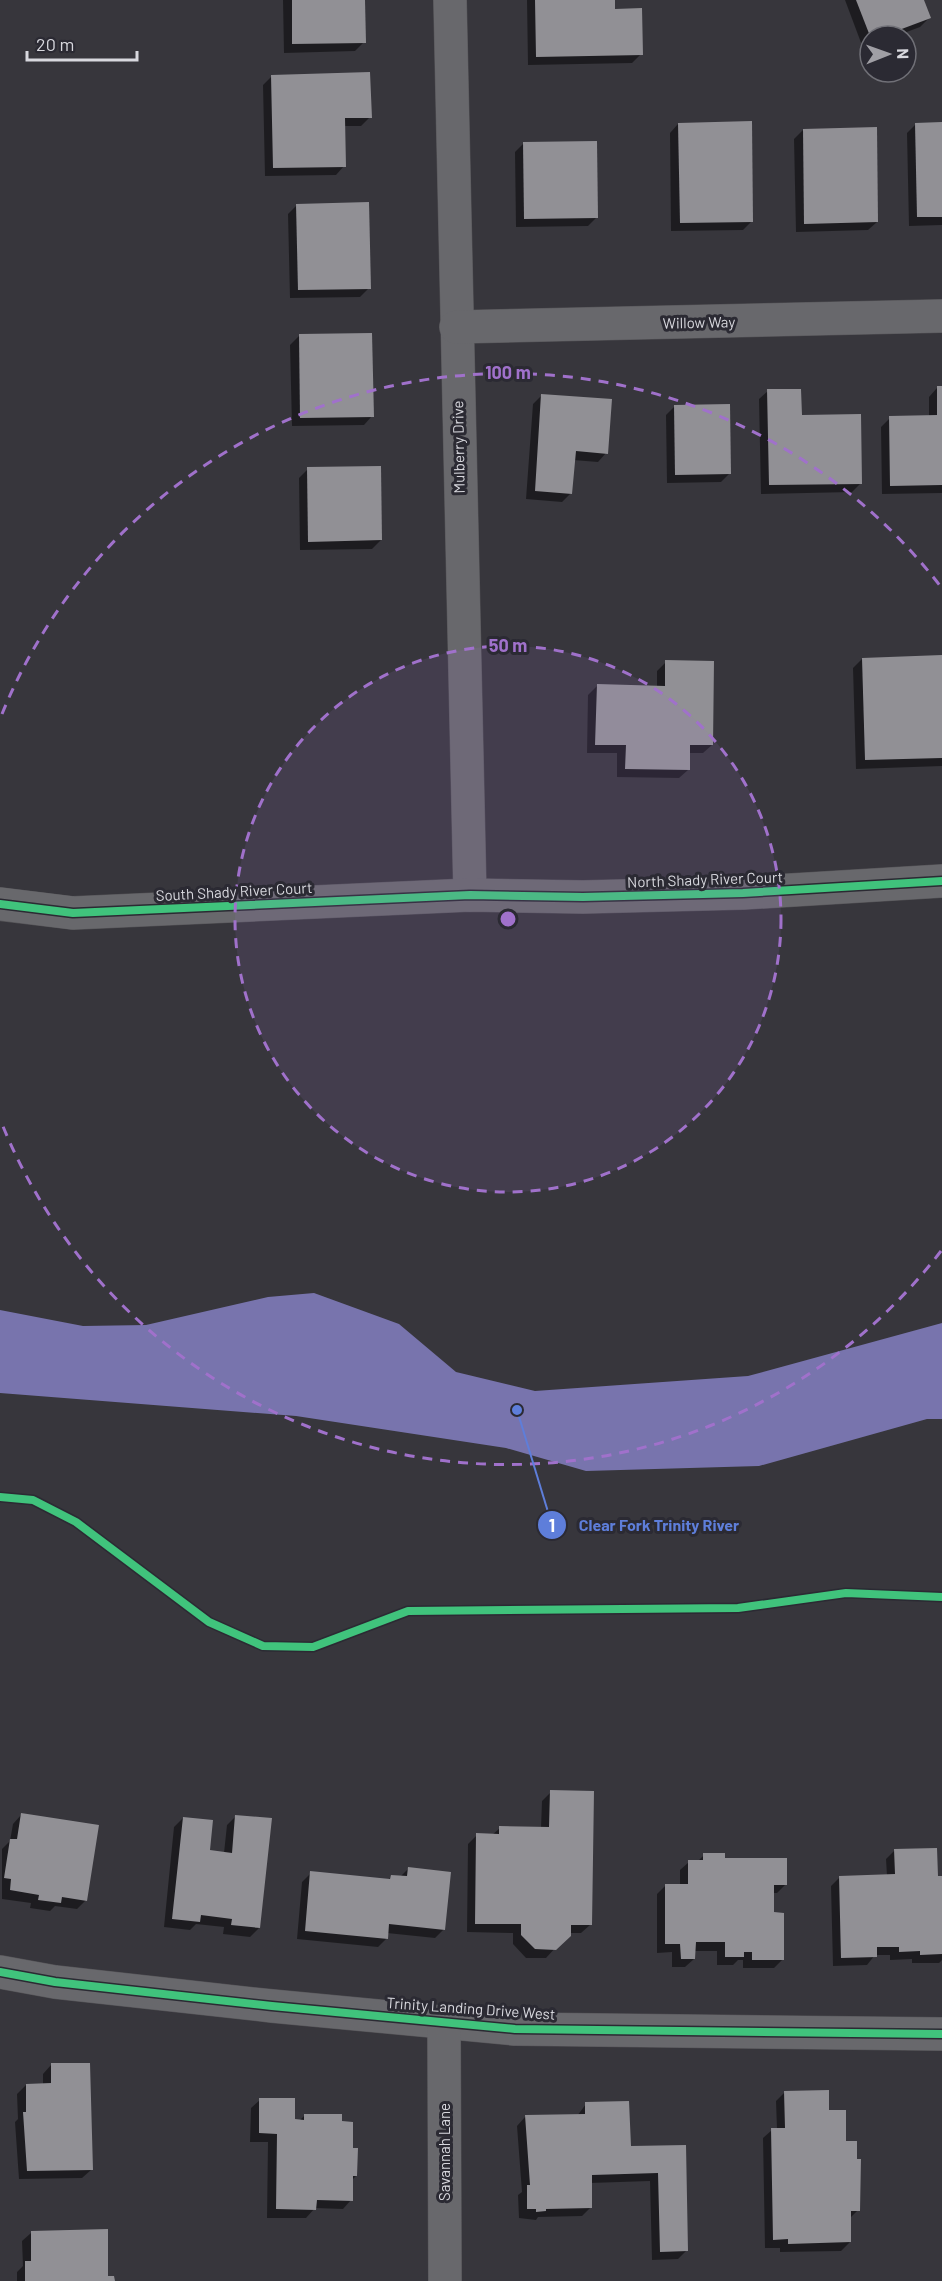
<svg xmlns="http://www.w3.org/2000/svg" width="942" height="2281" font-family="Barlow,sans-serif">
<rect width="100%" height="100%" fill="#37363c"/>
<polygon fill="#7874ad" points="314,1293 399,1324 456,1372 535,1391 748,1376 942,1323 942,1419 927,1419 759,1466 586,1471 506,1448 296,1416 0,1393 0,1310 83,1326 146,1325 268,1297"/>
<g fill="#0007">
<polygon points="283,0 363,0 364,42 355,51 284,53"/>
<polygon points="527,0 614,0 614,10 641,54 632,63 528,65"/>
<polygon points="845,0 923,0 929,18 920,27 896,36 870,36 870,46 863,48"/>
<polygon points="272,76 370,117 361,126 343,126 344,166 336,175 265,176 263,85"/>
<polygon points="678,124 752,221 743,230 671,231 670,133"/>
<polygon points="916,124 942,124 942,225 909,226 907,133"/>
<polygon points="803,130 877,222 868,230 796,232 794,139"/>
<polygon points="524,143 597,217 588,226 516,227 515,152"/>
<polygon points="297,205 369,288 360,297 290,298 288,214"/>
<polygon points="299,336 372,416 364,425 292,426 290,345"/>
<polygon points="937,388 942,388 942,493 882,494 881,427 890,418 929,417 929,397"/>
<polygon points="768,391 800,416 861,483 852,492 761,494 759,399"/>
<polygon points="542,395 606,453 598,462 573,460 571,493 562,502 526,499 533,404"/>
<polygon points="675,406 730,473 721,482 667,483 666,415"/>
<polygon points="308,469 381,540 372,549 300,550 299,478"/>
<polygon points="942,656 942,766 856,769 853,668 862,659"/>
<polygon points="666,662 712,745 703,753 688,753 688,770 679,778 617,777 617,753 587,753 588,695 597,686 657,687 657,671"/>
<polygon points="551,1792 590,1925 581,1933 569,1933 546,1958 526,1958 513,1944 513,1933 467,1932 468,1844 477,1835 492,1835 500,1828 541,1828 542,1801"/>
<polygon points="21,1815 86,1900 77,1909 55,1906 50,1911 30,1908 31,1903 2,1899 2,1849 10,1841 13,1824"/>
<polygon points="236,1816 259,1928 250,1937 223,1934 224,1927 196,1924 190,1930 164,1927 174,1827 183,1818 208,1852 224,1853 227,1825"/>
<polygon points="895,1850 937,1878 942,1878 942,1960 939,1963 912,1963 912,1959 890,1960 890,1955 875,1955 867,1965 833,1966 831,1886 840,1877 887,1876 886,1859"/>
<polygon points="704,1855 786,1884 777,1893 772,1893 772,1914 783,1959 774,1968 743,1968 743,1960 738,1960 733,1965 717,1965 717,1951 694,1951 694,1959 685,1967 672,1967 672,1952 657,1953 657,1894 666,1885 680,1885 680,1870 689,1862 697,1862"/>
<polygon points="408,1869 444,1929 435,1938 387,1933 387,1938 378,1947 297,1939 302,1882 311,1873 388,1880 392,1876 400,1877"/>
<polygon points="51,2065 91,2170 82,2178 19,2179 15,2122 18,2119 17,2094 26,2085 43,2085 43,2074"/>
<polygon points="785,2092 828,2112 858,2210 849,2219 850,2242 841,2251 780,2252 780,2248 765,2248 763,2138 772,2130 777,2129 776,2101"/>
<polygon points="260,2100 294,2121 299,2121 305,2115 340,2123 351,2149 356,2176 352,2180 351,2200 343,2209 315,2208 306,2218 267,2218 268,2142 250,2142 251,2108"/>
<polygon points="586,2104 630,2147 684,2146 687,2250 678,2259 652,2260 650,2181 590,2183 591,2207 582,2216 538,2217 536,2220 519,2218 518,2195 522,2192 517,2126 525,2117 577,2116"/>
<polygon points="31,2233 107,2277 113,2281 17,2281 17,2272 23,2266 22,2241"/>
</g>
<g fill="#919095">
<polygon points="292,0 365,0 366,43 292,44"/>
<polygon points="535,0 615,0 615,9 642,8 643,55 536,57"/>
<polygon points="856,0 924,0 931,18 883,36 870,36"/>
<polygon points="370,72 372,118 345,118 346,167 273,168 271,75"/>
<polygon points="752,121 753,222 680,223 678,123"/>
<polygon points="942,122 942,217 917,217 915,123"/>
<polygon points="877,127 878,222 804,224 803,129"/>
<polygon points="597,141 598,218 524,219 523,142"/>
<polygon points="369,202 371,289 298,290 296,204"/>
<polygon points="372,333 374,417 300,418 299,334"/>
<polygon points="937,386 942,386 942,485 890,486 889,416 937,415"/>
<polygon points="767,389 801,389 802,415 861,414 862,484 769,485"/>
<polygon points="541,394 612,399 608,454 576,451 572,494 535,491"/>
<polygon points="730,404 731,474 675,475 674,405"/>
<polygon points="381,466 382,540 308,542 307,467"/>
<polygon points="942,655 942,758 865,760 862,658"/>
<polygon points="665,660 714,661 713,745 690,745 690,770 625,769 626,745 595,745 597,684 665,686"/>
<polygon points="550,1790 594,1791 592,1925 571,1925 571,1936 556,1950 535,1949 521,1935 521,1924 475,1924 476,1833 499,1834 499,1826 549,1827"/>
<polygon points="21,1813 99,1825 87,1901 62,1897 61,1903 38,1900 39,1895 10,1890 11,1879 4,1878 10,1839 17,1839"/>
<polygon points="235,1815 272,1818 260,1928 231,1925 232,1919 201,1915 200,1922 172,1919 183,1817 213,1820 210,1850 232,1853"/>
<polygon points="937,1848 938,1876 942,1876 942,1954 920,1955 920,1951 899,1952 899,1947 877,1947 877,1957 841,1958 839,1876 895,1874 894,1849"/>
<polygon points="703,1853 725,1853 725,1858 787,1858 787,1885 774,1885 774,1912 784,1913 784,1960 752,1960 752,1952 744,1952 744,1957 725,1957 725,1942 696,1942 695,1959 681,1959 680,1944 665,1944 665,1884 688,1884 688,1860 703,1860"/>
<polygon points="408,1867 451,1872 445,1930 389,1924 388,1939 305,1931 310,1871 390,1879 391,1875 407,1876"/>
<polygon points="51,2063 90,2063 93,2170 27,2171 23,2112 26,2112 26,2084 51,2083"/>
<polygon points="829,2090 829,2110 846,2110 846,2141 857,2141 857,2159 861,2159 860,2211 851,2211 851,2242 788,2244 788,2239 773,2240 771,2128 785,2128 784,2091"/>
<polygon points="259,2098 295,2098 295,2119 304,2120 304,2114 342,2114 342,2121 353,2122 353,2148 358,2148 357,2176 353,2176 353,2201 317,2200 316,2210 276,2209 277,2134 259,2133"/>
<polygon points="629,2101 631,2146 686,2145 688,2251 660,2252 658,2173 592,2175 592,2208 546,2209 546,2211 536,2212 536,2209 527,2209 527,2185 530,2185 525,2115 585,2114 585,2102"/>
<polygon points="108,2229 108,2276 114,2276 115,2281 25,2281 25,2261 31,2261 31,2231"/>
</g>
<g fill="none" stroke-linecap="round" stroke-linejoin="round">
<g stroke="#545357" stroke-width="34">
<g id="street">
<polyline points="450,0 470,895"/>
<polyline points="456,327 942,316"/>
<polyline points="0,904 73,913 470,895 583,897 743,893 942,881"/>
<polyline points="0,1972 55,1982 272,2006 515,2029 942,2034"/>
<polyline points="444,2023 445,2281"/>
</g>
</g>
<use href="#street" stroke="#68686c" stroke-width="33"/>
<g stroke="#2b2a33" stroke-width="11">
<g id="cycleway">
<polyline points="0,904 73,913 470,895 583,897 743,893 942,881"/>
<polyline points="0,1497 33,1500 76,1522 209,1622 263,1646 313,1647 408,1611 738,1608 846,1593 942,1597"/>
<polyline points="0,1972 55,1982 272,2006 515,2029 942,2034"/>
</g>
</g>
<use href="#cycleway" stroke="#40c37c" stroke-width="8"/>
</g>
<circle cx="508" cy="919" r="273" fill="#a071cb" fill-opacity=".12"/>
<g fill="none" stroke="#a071cb" stroke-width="3" stroke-dasharray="10 8">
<circle cx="508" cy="919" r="273"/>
<path d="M941 1251A546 546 0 0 1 2 1124M2 714A546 546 0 0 1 941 587"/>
</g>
<g text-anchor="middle" stroke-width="6" stroke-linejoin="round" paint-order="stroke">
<g font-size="15" fill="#d8d8de" stroke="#2b2a33">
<text transform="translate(699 323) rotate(-1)" y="5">Willow Way</text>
<text transform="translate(459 447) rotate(-91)" y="5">Mulberry Drive</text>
<text transform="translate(705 880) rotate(-2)" y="5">North Shady River Court</text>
<text transform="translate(234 892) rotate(-3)" y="5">South Shady River Court</text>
<text transform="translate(471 2009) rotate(4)" y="5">Trinity Landing Drive West</text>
<text transform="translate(445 2152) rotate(-90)" y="5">Savannah Lane</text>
</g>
</g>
<circle cx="508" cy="919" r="9" fill="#a071cb" stroke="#2b2a33" stroke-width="3"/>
<g font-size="18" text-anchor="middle" font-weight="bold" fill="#a071cb" stroke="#2b2a33" stroke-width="6" stroke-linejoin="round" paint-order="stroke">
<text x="508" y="379">100 m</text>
<text x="508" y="652">50 m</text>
</g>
<path fill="none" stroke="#5e7eda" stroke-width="2" d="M517 1410L552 1525"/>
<g fill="#5e7eda" stroke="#2b2a33" stroke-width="2">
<circle cx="517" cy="1410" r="6"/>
<circle cx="552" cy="1525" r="15"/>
</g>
<g font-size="18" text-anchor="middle" font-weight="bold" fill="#fff">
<text x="552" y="1532">1</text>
</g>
<g font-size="16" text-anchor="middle" font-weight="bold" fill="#5e7eda" stroke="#2b2a33" stroke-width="6" stroke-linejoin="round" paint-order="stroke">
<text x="659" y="1531">Clear Fork Trinity River</text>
</g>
<g transform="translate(888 54) rotate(89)"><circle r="28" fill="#2b2a33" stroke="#707077" stroke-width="1.5"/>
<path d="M0-4.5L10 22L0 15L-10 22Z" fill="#a09fa5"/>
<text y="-9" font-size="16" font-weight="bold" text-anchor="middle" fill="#d8d8de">N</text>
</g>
<path d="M27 51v9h110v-9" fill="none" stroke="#d8d8de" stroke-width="3"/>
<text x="36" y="51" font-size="18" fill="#d8d8de" stroke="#2b2a33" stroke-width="4.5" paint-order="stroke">20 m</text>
</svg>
